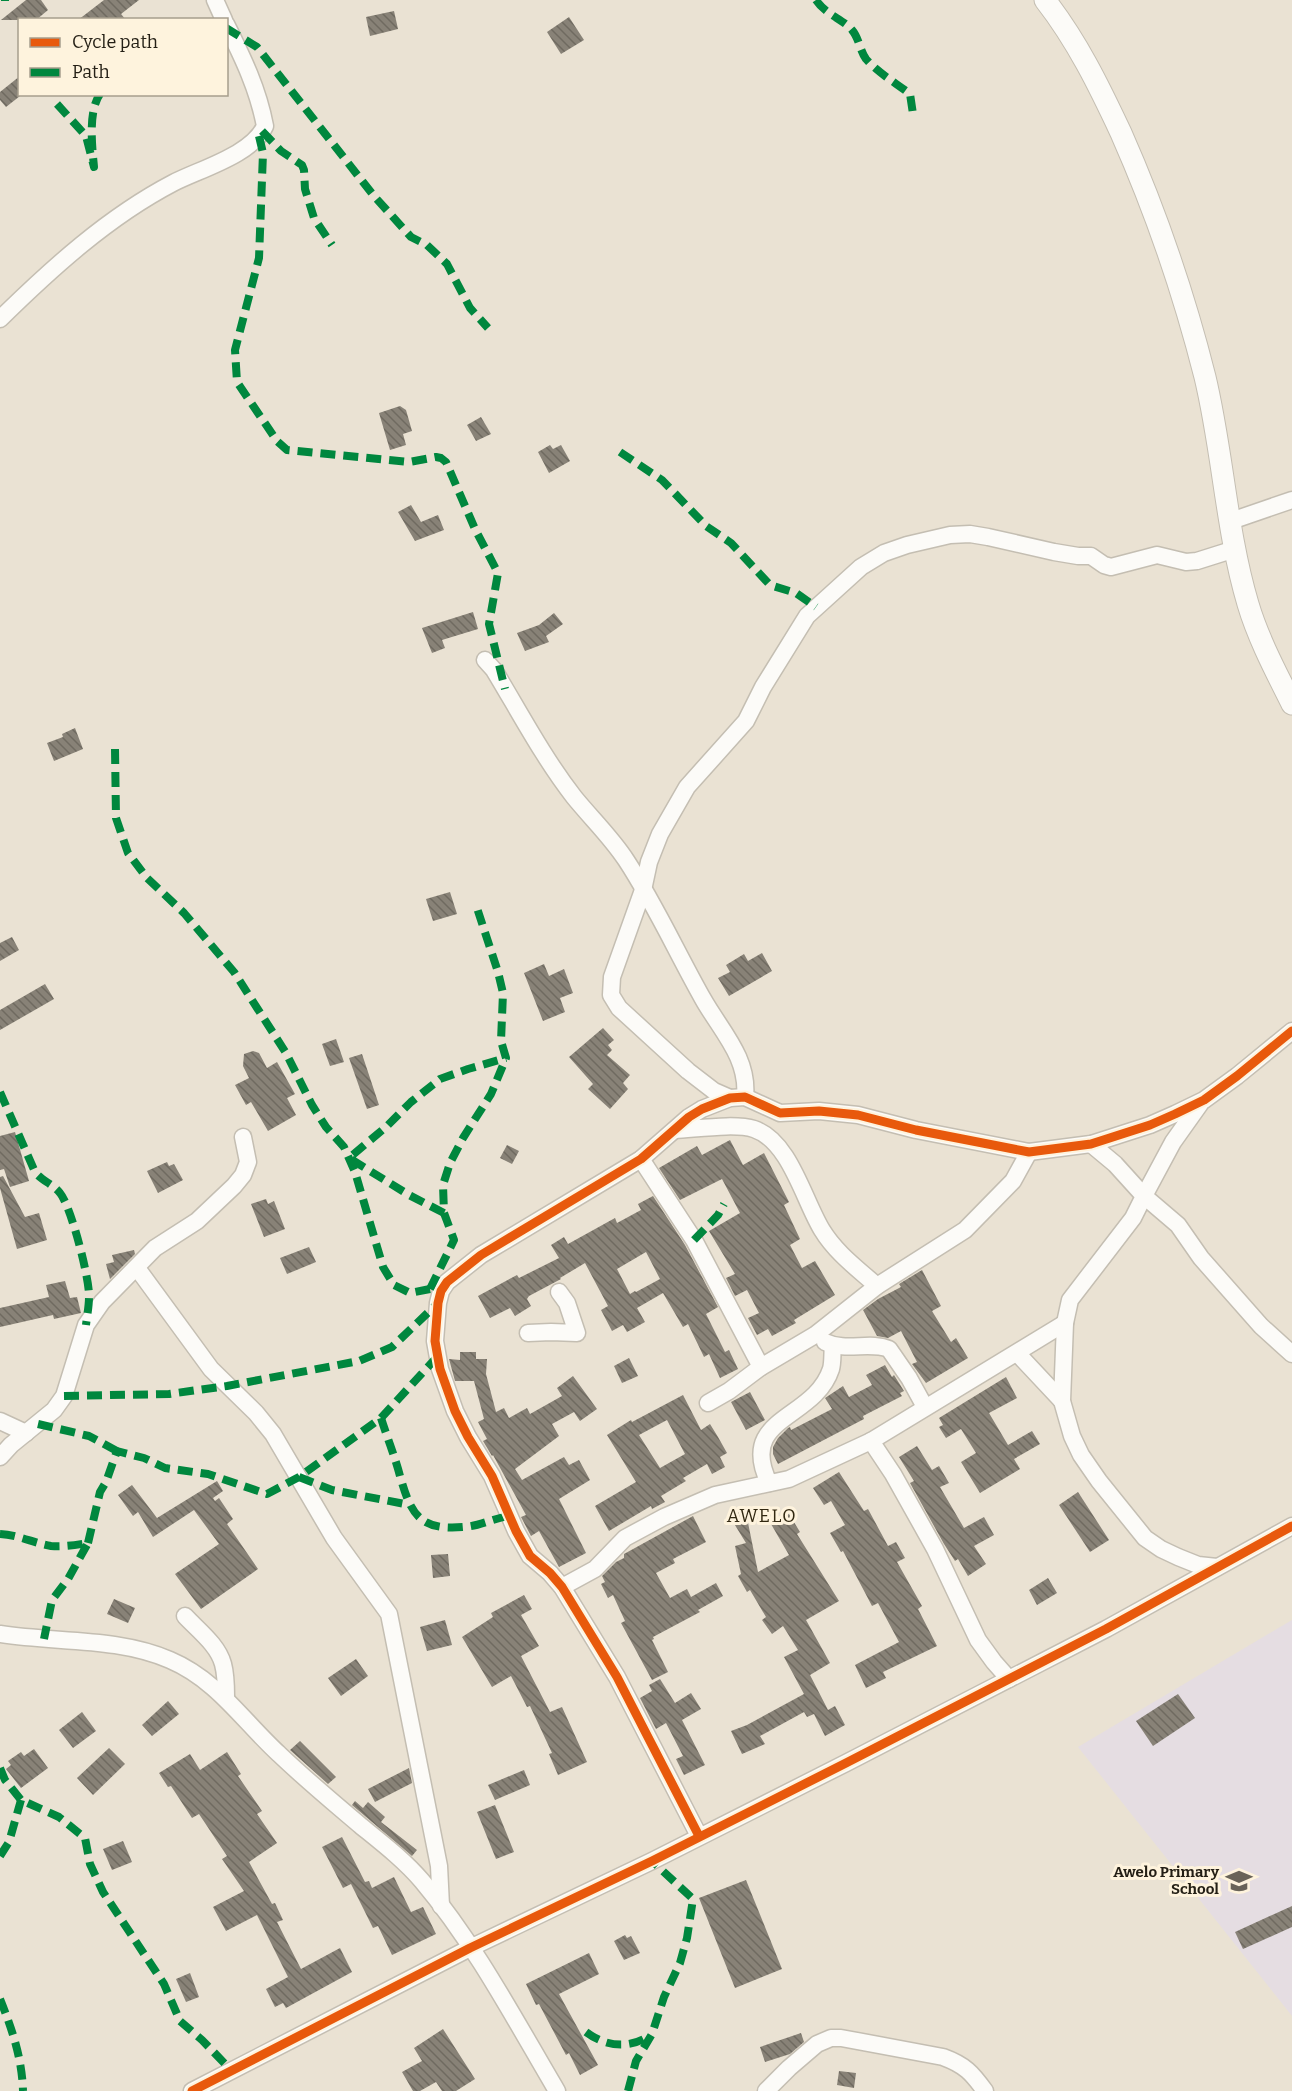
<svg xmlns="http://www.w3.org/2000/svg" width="1292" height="2091" font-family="Bitter,serif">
<defs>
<pattern id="building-back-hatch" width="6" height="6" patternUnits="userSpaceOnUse" patternTransform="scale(1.5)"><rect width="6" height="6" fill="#888277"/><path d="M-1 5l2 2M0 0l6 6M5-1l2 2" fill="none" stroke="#6f6a60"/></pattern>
</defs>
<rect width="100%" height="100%" fill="#eae2d3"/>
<polygon fill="#e5dde2" points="1292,1620 1292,2016 1078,1747"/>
<g fill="url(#building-back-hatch)" fill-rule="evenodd">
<polygon points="26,0 41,0 48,10 36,20 1,20"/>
<polygon points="104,0 139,0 121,14 126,20 78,20"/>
<polygon points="394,11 398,29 370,36 366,17"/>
<polygon points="569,17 584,40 561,54 547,32"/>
<polygon points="20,76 20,96 6,107 0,100 0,92"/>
<polygon points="400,406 406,410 412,431 403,434 406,445 390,450 379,413"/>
<polygon points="481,417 491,434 476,441 467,425"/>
<polygon points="550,445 553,449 561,445 570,461 549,473 538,452"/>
<polygon points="411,505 421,522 438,515 444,530 415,541 398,512"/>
<polygon points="473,612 478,629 442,640 445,648 432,653 422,628"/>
<polygon points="554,613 563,624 546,636 549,642 525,651 517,633 539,625"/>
<polygon points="75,728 83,749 54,761 47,743 63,737 62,734"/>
<polygon points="450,892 457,914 433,921 426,899"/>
<polygon points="12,937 19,950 0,961 0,943"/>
<polygon points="762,953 772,971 729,996 718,978 730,972 726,965 744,954 748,961"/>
<polygon points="544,964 549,976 564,969 573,993 560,998 565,1012 543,1021 524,973"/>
<polygon points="45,984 54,999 0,1030 0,1010"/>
<polygon points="603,1028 614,1040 608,1045 612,1050 607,1055 630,1075 623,1083 628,1089 610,1109 588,1089 593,1084 569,1057"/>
<polygon points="336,1039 344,1062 330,1066 322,1044"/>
<polygon points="253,1051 259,1053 267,1068 277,1062 295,1094 287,1098 296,1115 268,1131 251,1102 246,1105 235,1085 249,1078 243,1066 244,1054"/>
<polygon points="362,1054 379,1105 367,1109 349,1058"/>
<polygon points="15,1132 29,1181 10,1187 4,1169 0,1170 0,1136"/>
<polygon points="730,1140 743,1165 764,1153 789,1202 784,1205 800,1239 790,1245 802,1268 815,1261 835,1295 794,1320 796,1323 772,1336 768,1329 757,1335 748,1318 759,1313 747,1290 735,1296 726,1278 735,1274 709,1231 740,1213 722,1179 680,1200 659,1168 697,1146 702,1155"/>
<polygon points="507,1145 519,1151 512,1164 500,1158"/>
<polygon points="167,1162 169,1166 174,1164 183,1180 158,1193 147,1171"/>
<polygon points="3,1176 25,1217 39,1213 47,1240 17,1249 0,1188 0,1177"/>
<path d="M 653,1196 L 685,1245 L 718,1307 L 706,1314 L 725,1352 L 729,1350 L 738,1369 L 720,1378 L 709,1354 L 704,1357 L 688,1324 L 683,1327 L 663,1293 L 637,1308 L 645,1322 L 627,1332 L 623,1325 L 612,1331 L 601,1310 L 608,1306 L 585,1263 L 560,1278 L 561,1279 L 529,1296 L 527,1299 L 531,1306 L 515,1316 L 510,1308 L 490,1318 L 478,1296 L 517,1275 L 519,1278 L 559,1258 L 551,1245 L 564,1237 L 568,1244 L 615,1218 L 617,1223 L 641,1210 L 638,1204 ZM 646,1252 L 660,1279 L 636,1292 L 635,1291 L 630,1294 L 617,1269 Z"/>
<polygon points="266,1199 268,1204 274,1201 285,1229 264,1237 251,1204"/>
<polygon points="309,1247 316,1262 287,1274 280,1258"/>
<polygon points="134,1250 135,1254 110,1279 106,1264 114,1262 112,1255"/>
<polygon points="922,1270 941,1306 932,1311 951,1342 956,1338 968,1358 926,1383 912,1364 917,1362 901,1331 888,1338 877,1336 863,1310 878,1299 901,1287 899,1284"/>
<polygon points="65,1281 70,1298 77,1297 81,1313 54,1319 53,1315 0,1327 0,1308 49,1297 46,1285"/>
<polygon points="460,1352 476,1352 476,1359 487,1359 486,1374 496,1412 504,1408 509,1418 527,1408 530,1414 562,1396 557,1388 573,1376 597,1409 580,1421 574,1412 552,1424 559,1436 515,1469 522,1480 564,1457 569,1465 579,1460 590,1480 559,1499 586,1553 559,1567 539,1531 531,1536 521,1517 526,1515 493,1455 492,1456 483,1441 487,1439 478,1422 484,1419 474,1381 455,1381 449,1359 460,1360"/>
<polygon points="629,1358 638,1376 622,1383 614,1366"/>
<polygon points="885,1365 892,1377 894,1375 904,1391 900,1393 902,1396 863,1416 864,1419 778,1464 773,1454 773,1447 778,1438 788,1428 790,1427 791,1430 832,1409 825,1398 843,1386 849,1397 872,1385 866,1375"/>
<polygon points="1006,1377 1017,1398 989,1413 1008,1445 1032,1431 1040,1444 1014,1459 1020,1469 980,1493 961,1462 976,1453 961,1429 946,1438 939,1427 943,1425 939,1418"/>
<polygon points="750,1392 765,1420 746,1430 731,1402"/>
<path d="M 683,1395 L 701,1430 L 710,1424 L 718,1437 L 727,1453 L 720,1457 L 725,1467 L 712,1474 L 707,1464 L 683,1478 L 686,1481 L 661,1496 L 665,1502 L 652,1509 L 651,1506 L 609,1531 L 595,1506 L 636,1482 L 607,1435 L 631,1420 L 632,1422 ZM 667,1420 L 685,1454 L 660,1468 L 639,1435 Z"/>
<polygon points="917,1446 932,1470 939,1466 949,1483 940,1487 964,1528 984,1517 994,1535 974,1546 986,1564 968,1576 958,1559 955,1561 944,1544 910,1483 914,1481 899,1457"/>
<polygon points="839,1472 864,1511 868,1509 888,1546 896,1542 905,1558 897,1562 922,1606 918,1609 937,1646 883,1672 886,1678 866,1688 855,1665 899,1642 878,1603 872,1606 843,1551 841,1552 830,1533 845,1525 831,1501 824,1505 813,1488"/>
<polygon points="217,1481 223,1491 213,1498 215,1501 219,1498 233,1519 227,1524 258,1569 201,1609 175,1574 219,1544 194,1510 153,1537 138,1512 133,1516 118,1495 132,1485 157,1518"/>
<polygon points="1078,1492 1109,1540 1090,1552 1059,1505"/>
<polygon points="745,1508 758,1572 789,1555 771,1524 789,1514 800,1532 797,1534 839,1601 806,1620 830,1663 810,1675 828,1710 835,1706 845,1725 825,1736 814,1714 807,1717 804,1712 760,1736 765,1744 742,1754 731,1731 747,1725 804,1694 784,1657 798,1650 783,1626 772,1634 762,1620 766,1617 750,1590 747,1592 738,1576 741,1574 735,1546 746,1543 730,1517"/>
<polygon points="693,1516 706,1542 673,1559 675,1563 656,1573 670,1598 687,1589 691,1597 716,1583 723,1596 698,1610 700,1612 653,1637 654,1639 652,1640 668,1672 652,1680 621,1623 625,1621 613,1595 608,1598 601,1584 605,1582 602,1576 616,1562 624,1558 624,1554"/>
<polygon points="448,1554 450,1576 433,1578 431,1555"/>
<polygon points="1048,1578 1057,1593 1037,1605 1029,1590"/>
<polygon points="524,1595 532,1609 521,1615 539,1646 521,1656 550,1712 562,1707 587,1762 558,1775 549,1754 552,1753 530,1706 527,1707 511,1676 492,1687 462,1637 493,1617 491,1613"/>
<polygon points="114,1599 135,1608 128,1623 107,1614"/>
<polygon points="445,1620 452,1645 427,1651 420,1627"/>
<polygon points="356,1659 368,1676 341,1696 328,1678"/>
<polygon points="660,1679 675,1703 691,1693 701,1709 682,1720 705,1765 684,1775 676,1759 683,1756 666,1723 656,1729 640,1698 652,1691 649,1685"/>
<polygon points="1178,1694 1195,1718 1153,1746 1136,1721"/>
<polygon points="168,1701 179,1714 152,1736 142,1725"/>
<polygon points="82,1712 96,1731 73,1748 59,1730"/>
<polygon points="300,1741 336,1777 328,1784 290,1750"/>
<polygon points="109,1748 125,1764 93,1795 77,1778"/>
<polygon points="34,1749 48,1768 21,1788 6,1769 11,1765 8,1761 21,1752 24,1756"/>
<polygon points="227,1752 241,1774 238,1776 262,1811 257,1814 277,1843 249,1862 272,1904 275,1903 283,1920 277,1922 301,1969 340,1948 352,1972 286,2008 283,2003 275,2007 266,1989 288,1977 257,1915 226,1931 213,1907 244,1891 222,1859 227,1856 199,1814 192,1818 171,1786 168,1787 159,1773 190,1754 200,1770"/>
<polygon points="409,1768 412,1783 375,1802 368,1789"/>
<polygon points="524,1770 530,1785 495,1800 488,1785"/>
<polygon points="355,1801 363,1808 368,1802 385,1817 381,1822 417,1850 412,1856 352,1805"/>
<polygon points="495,1805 514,1852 496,1859 477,1812"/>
<polygon points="342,1837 365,1882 369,1881 372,1888 394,1877 411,1912 423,1907 436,1934 392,1955 378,1926 373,1928 351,1884 343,1888 322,1847"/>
<polygon points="123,1841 132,1862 112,1870 103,1849"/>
<polygon points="746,1880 782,1969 735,1988 699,1898"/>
<polygon points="1292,1906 1292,1927 1243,1949 1235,1932"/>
<polygon points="625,1935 627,1938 631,1936 640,1953 624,1960 614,1941"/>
<polygon points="589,1953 599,1974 559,1994 598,2065 580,2075 569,2053 566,2055 539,2004 536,2005 526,1984"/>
<polygon points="190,1973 199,1997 186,2002 176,1979"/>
<polygon points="443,2029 475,2079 456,2091 442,2091 436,2082 420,2091 413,2091 402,2072 422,2061 414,2048"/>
<polygon points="801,2033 804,2042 790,2054 765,2062 760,2047"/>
<polygon points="839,2071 856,2073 854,2088 837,2085"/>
</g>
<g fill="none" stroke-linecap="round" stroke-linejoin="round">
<g stroke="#c4beb2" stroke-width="19">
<g id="minor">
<polyline points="215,0 224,20"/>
<path d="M 0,319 C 52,268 108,217 173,183 C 200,169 252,155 265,126 C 258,89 243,58 226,24"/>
<polyline points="1231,521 1292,500"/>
<path d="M 485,660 L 494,670 C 520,713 543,757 574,797 C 591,818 611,837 626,860 C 655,904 677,953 703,999 C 721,1031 749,1058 745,1097"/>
<polyline points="730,1098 714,1091 688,1071 619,1008 611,995 612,977 643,890 649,862 660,834 687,787 746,721 763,687 807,616 861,567 884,553 907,545 950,535 970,534 988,537 1054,552 1078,556 1091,556 1104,565 1111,567 1157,555 1186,562 1197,561 1235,549"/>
<polyline points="1200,1104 1173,1142 1144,1196 1178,1225 1201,1258 1261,1326 1292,1354"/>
<path d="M 675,1130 C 696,1129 735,1123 754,1129 C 790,1141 804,1201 822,1230 C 836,1253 858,1269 877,1286"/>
<polyline points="1091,1144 1115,1164 1144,1196 1133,1218 1070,1300 1065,1323 1062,1401 1072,1436 1081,1455 1099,1481 1145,1538 1161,1549 1178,1557 1198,1565 1217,1567"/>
<polyline points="641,1159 694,1240 761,1367"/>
<polyline points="137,1268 211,1369 256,1413 273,1434 334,1538 389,1614 439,1866 441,1906"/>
<polyline points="528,1333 551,1332 577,1333 567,1303 559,1292"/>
<path d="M 825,1342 C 846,1352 870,1341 889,1349 L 909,1378 L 925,1407"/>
<polyline points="1017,1353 1062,1401"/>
<polyline points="708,1403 729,1391 761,1367 815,1335 877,1286 965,1230 1013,1181 1029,1152"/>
<polyline points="0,1421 26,1433"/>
<polyline points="871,1441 893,1474 935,1549 978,1640 994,1662 1009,1679"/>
<polyline points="0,1457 11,1445 54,1410 64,1396 86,1325 102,1302 155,1248 197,1221 234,1186 243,1175 248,1162 243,1137"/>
<path d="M 769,1483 C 737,1416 814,1421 831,1369 C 833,1362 832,1353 833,1346"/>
<polyline points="562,1587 595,1569 625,1538 664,1517 715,1495 789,1479 871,1441 1065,1323"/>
<path d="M 185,1616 C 198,1630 218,1645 223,1664 C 226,1675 226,1687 226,1697"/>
<path d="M 0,1634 C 56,1643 117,1637 170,1660 C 217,1680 243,1721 279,1754 C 305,1779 334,1803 361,1826 C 382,1843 404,1860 422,1881 C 475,1944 515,2020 557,2091"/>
<polyline points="699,1836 617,1677 562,1587 550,1573 530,1556 516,1531 492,1476 468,1437 455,1411 440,1369 435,1341 438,1303 441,1291 447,1282 481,1255 641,1159 689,1117 702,1109 730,1098 745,1097 780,1113 819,1111 858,1115 916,1130 1029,1152 1091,1144 1150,1125 1175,1114 1204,1100 1237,1076 1292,1031"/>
<polyline points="192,2091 470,1948 652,1861 846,1763 1106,1629 1292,1526"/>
<path d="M 766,2091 L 789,2068 L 817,2044 L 831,2038 L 841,2038 L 943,2057 C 965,2065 972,2073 985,2091"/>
</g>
</g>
<g stroke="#c4beb2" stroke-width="23">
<path id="major" d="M 1045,0 C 1077,41 1099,86 1121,133 C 1156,212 1184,294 1205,377 C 1223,452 1226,530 1248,604 C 1258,638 1276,672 1292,704"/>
</g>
<use href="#minor" stroke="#fcfbf8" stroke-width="16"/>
<use href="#major" stroke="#fcfbf8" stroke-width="21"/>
<g stroke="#00873e" stroke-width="8" stroke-dasharray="15 8" stroke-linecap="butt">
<polyline points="5,0 5,1"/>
<path d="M 816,0 C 826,15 843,19 852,30 C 859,38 860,51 866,59 C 878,73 896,83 910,94 L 913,114"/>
<polyline points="226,28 257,47 374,196 411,237 427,245 447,264 470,308 488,328"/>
<path d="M 57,104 L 86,136 L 94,167 C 92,146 88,111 100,94"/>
<polyline points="262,131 281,151 302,165 304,170 305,189 314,218 332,245"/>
<polyline points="259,136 263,153 259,258 235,350 237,382 277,441 287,450 409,462 436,457 441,458 446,462 475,529 498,573 489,624 505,689"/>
<polyline points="620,452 662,480 706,526 731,543 770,585 796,593 816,607"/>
<polyline points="115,749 116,818 128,853 147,878 184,913 234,972 286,1053 312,1105 326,1127 344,1147 355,1172 383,1267 394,1285 410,1293 430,1289 441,1291"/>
<path d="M 0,1092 L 35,1172 C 42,1181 53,1184 60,1193 C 71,1206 90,1280 89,1297 C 89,1306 87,1316 86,1325"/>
<polyline points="444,1213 409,1195 349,1158 386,1127 411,1102 440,1079 468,1069 506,1058"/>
<polyline points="694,1240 718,1215 724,1204"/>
<polyline points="430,1289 454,1240 444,1213 443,1185 450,1163 463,1138 491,1094 506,1058 501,1041 503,993 498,972 477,908"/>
<polyline points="64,1396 169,1394 227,1386 359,1361 392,1347 437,1304"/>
<path d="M 381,1418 C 387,1437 395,1457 400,1476 C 411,1514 419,1531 464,1527 C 480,1526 494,1518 510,1516"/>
<polyline points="38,1424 89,1436 117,1451"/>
<polyline points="299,1477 332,1490 410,1505"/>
<path d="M 0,1534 C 19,1535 33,1543 51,1546 C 63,1547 76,1545 88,1543 L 68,1579 L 52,1600 L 44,1639"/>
<polyline points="88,1543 100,1492 106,1482 117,1451 144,1458 165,1468 208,1474 267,1494 299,1477 381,1418 437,1357"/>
<polyline points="0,1768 5,1780 21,1800 59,1817 85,1838 90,1864 103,1892 164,1984 180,2021 202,2040 231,2070"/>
<polyline points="0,1856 9,1842 21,1800"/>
<path d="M 0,1999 C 12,2029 22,2058 23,2091"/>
<path d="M 586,2032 C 606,2047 629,2049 649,2036"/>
<polyline points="628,2091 636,2061 652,2034 664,1997 680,1963 687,1938 693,1899 652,1861"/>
</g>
<g stroke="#fef3dd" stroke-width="13">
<g id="cycleway">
<polyline points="699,1836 617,1677 562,1587 550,1573 530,1556 516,1531 492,1476 468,1437 455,1411 440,1369 435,1341 438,1303 441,1291 447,1282 481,1255 641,1159 689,1117 702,1109 730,1098 745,1097 780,1113 819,1111 858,1115 916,1130 1029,1152 1091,1144 1150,1125 1175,1114 1204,1100 1237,1076 1292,1031"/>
<polyline points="192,2091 470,1948 652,1861 846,1763 1106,1629 1292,1526"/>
</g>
</g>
<use href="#cycleway" stroke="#e8590c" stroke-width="9"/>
</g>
<defs>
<g id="school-bare" transform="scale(2.07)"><path d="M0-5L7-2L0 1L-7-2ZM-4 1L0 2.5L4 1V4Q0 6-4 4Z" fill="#696358" stroke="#fef3dd" stroke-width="2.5" paint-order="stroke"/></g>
</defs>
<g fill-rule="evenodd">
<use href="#school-bare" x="1239" y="1881"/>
</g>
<g text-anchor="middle" stroke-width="6" stroke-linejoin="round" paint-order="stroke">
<g font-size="15" font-weight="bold" fill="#241f15" stroke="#fef3dd" text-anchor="end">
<text x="1219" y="1877">Awelo Primary<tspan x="1219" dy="17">School</tspan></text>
</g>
<g font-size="18" letter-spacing="1.5" fill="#322811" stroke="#fef3dd">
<text x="762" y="1522">AWELO</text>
</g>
</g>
<rect x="18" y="18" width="210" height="78" fill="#fef3dd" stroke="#a79e8d" stroke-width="1.5"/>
<rect x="30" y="38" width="30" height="9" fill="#e8590c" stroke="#a79e8d" stroke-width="1.5"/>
<text x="72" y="48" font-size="18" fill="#241f15">Cycle path</text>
<rect x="30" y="68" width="30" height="9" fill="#00873e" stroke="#a79e8d" stroke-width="1.5"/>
<text x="72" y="78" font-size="18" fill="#241f15">Path</text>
</svg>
